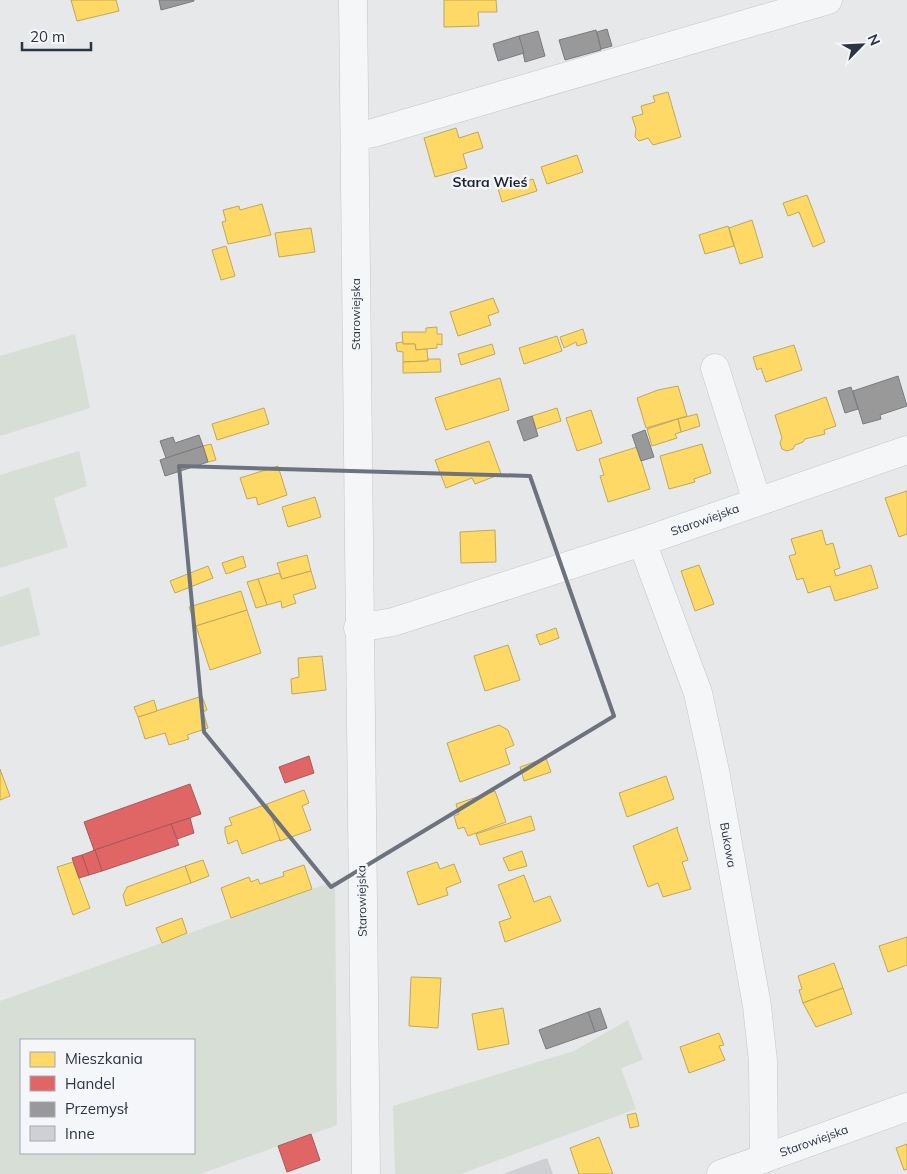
<svg xmlns="http://www.w3.org/2000/svg" width="907" height="1174" font-family="Mulish,sans-serif">
<rect width="100%" height="100%" fill="#e6e8ea"/>
<g fill="#d6ded6" fill-rule="evenodd">
<polygon points="75,334 90,408 0,436 0,356"/>
<polygon points="79,451 87,486 54,498 68,547 0,568 0,475"/>
<polygon points="29,587 40,635 0,647 0,597"/>
<path d="M 335,881 L 337,1125 L 200,1174 L 0,1174 L 0,1001 ZM 21,1040 L 194,1040 L 194,1153 L 21,1153 Z"/>
<polygon points="628,1020 643,1060 621,1068 636,1109 461,1174 395,1174 393,1106 574,1051"/>
</g>
<g fill="#ffd966" stroke="#bfa85c">
<polygon points="71,0 116,0 119,11 77,21"/>
<polygon points="444,0 496,0 497,12 478,12 479,26 444,27"/>
<polygon points="668,92 681,137 653,145 648,138 639,141 635,137 636,129 632,117 643,114 641,106 655,102 653,96"/>
<polygon points="456,128 459,138 478,132 483,148 463,154 467,168 435,177 424,138"/>
<polygon points="577,155 583,172 547,184 541,167"/>
<polygon points="520,178 521,183 533,179 537,191 502,202 498,189 511,186 510,181"/>
<polygon points="807,195 825,242 813,247 799,212 788,216 783,203"/>
<polygon points="262,204 271,235 228,244 222,222 226,221 223,210 239,206 240,210"/>
<polygon points="752,220 763,257 740,264 729,228"/>
<polygon points="728,226 734,246 705,254 699,235"/>
<polygon points="311,228 315,252 279,257 275,233"/>
<polygon points="226,246 235,276 221,280 212,250"/>
<polygon points="493,298 499,312 488,316 491,325 458,336 450,312"/>
<polygon points="437,327 437,334 442,334 442,345 437,344 437,348 416,350 415,344 403,344 402,332 426,332 426,328"/>
<polygon points="583,329 587,343 577,346 576,342 564,348 560,337"/>
<polygon points="557,336 562,351 524,364 519,348"/>
<polygon points="403,342 403,344 415,344 416,350 427,349 428,361 403,362 403,352 397,351 396,343"/>
<polygon points="492,344 495,354 461,365 458,354"/>
<polygon points="794,345 802,370 766,382 761,368 757,370 753,357"/>
<polygon points="428,359 440,359 441,372 403,373 403,362 428,361"/>
<polygon points="500,378 509,410 446,430 435,398"/>
<polygon points="678,386 687,416 646,428 637,398 658,390"/>
<polygon points="826,397 836,426 824,430 825,434 805,439 803,442 795,445 793,449 787,451 782,449 780,443 782,438 775,415"/>
<polygon points="264,408 269,424 217,440 212,424"/>
<polygon points="557,408 561,421 536,429 532,416"/>
<polygon points="591,410 602,443 577,451 566,418"/>
<polygon points="697,414 700,426 681,432 678,419"/>
<polygon points="678,419 681,432 675,434 677,438 652,446 647,429"/>
<polygon points="489,441 501,474 475,484 472,478 446,488 435,460"/>
<polygon points="211,444 216,460 208,462 203,446"/>
<polygon points="702,444 711,473 694,479 695,482 669,489 660,456"/>
<polygon points="637,447 650,489 608,502 600,476 604,475 599,459"/>
<polygon points="278,466 287,495 258,505 256,497 247,499 240,478"/>
<polygon points="907,491 907,534 899,537 885,498"/>
<polygon points="315,497 321,517 288,527 282,507"/>
<polygon points="495,530 496,562 461,563 460,532"/>
<polygon points="822,530 826,545 833,543 840,568 834,570 836,576 871,565 878,588 835,601 830,586 808,593 803,578 797,580 789,556 796,554 791,539"/>
<polygon points="307,555 311,571 282,579 277,563"/>
<polygon points="243,556 246,567 226,574 222,563"/>
<polygon points="699,565 714,604 695,611 681,571"/>
<polygon points="208,566 213,578 175,593 170,581"/>
<polygon points="311,571 316,588 293,595 296,603 282,608 281,601 267,605 258,579 279,573 282,579"/>
<polygon points="258,579 267,605 256,608 247,582"/>
<polygon points="241,591 247,610 196,626 189,607"/>
<polygon points="247,610 261,653 210,670 196,626"/>
<polygon points="556,628 559,638 540,645 536,635"/>
<polygon points="508,645 520,680 485,691 474,656"/>
<polygon points="322,656 326,690 292,694 291,679 299,677 298,658"/>
<polygon points="202,696 207,710 203,712 208,728 187,735 189,739 169,745 165,733 145,739 138,717"/>
<polygon points="154,700 157,711 138,717 134,707"/>
<polygon points="499,725 508,730 514,745 505,749 510,764 460,782 447,743"/>
<polygon points="546,758 551,772 524,781 520,767"/>
<polygon points="0,769 10,796 0,800"/>
<polygon points="666,776 674,799 627,817 619,793"/>
<polygon points="304,790 309,803 302,806 311,830 280,841 267,804"/>
<polygon points="495,791 506,822 468,836 464,827 458,829 454,816 459,814 456,804"/>
<polygon points="267,804 280,840 242,854 237,840 228,844 225,833 225,827 232,825 229,818"/>
<polygon points="531,816 535,830 480,845 476,834"/>
<polygon points="678,827 677,829 688,860 682,862 691,889 663,897 658,883 648,887 633,846"/>
<polygon points="522,851 527,866 509,871 503,858"/>
<polygon points="203,860 209,876 191,883 185,866"/>
<polygon points="73,862 90,908 73,915 57,867"/>
<polygon points="437,862 440,869 454,864 461,882 446,888 448,895 418,905 407,872"/>
<polygon points="304,865 312,889 231,918 221,888 249,877 251,882 258,879 260,884 284,876 283,872"/>
<polygon points="185,866 191,883 126,906 123,895 127,887"/>
<polygon points="524,875 534,902 550,896 561,921 505,942 499,922 511,918 498,885"/>
<polygon points="182,918 187,933 162,943 156,928"/>
<polygon points="907,937 907,965 888,972 879,946"/>
<polygon points="834,963 843,988 803,1003 799,990 802,989 798,976"/>
<polygon points="411,977 441,978 438,1028 409,1026"/>
<polygon points="843,988 852,1014 816,1027 803,1003"/>
<polygon points="503,1008 509,1044 478,1050 472,1014"/>
<polygon points="719,1033 724,1045 719,1046 725,1060 689,1073 680,1047"/>
<polygon points="636,1113 639,1126 630,1128 627,1115"/>
<polygon points="599,1137 613,1174 579,1174 570,1148"/>
<polygon points="907,1144 907,1169 904,1170 896,1148"/>
</g>
<g fill="#e06666" stroke="#aa575c">
<polygon points="309,756 314,773 285,783 279,767"/>
<polygon points="190,784 201,814 94,850 84,822"/>
<polygon points="190,818 194,833 177,839 171,824"/>
<polygon points="171,824 179,845 102,871 95,850"/>
<polygon points="95,850 102,871 89,875 82,855"/>
<polygon points="82,855 89,875 79,878 72,858"/>
<polygon points="311,1134 320,1160 287,1172 278,1146"/>
</g>
<g fill="#999" stroke="#787b80">
<polygon points="159,0 194,0 194,1 161,10"/>
<polygon points="607,29 612,46 601,49 597,32"/>
<polygon points="596,30 601,50 565,60 559,40"/>
<polygon points="538,31 545,56 525,62 519,36"/>
<polygon points="519,36 524,53 498,61 493,44"/>
<polygon points="898,376 907,406 880,415 881,419 863,424 853,391"/>
<polygon points="851,387 858,409 845,413 838,391"/>
<polygon points="532,416 538,436 524,441 517,421"/>
<polygon points="645,430 654,457 641,461 632,435"/>
<polygon points="199,435 203,446 166,458 160,441 173,437 175,443"/>
<polygon points="203,446 208,462 165,476 160,460"/>
<polygon points="600,1008 607,1028 595,1032 588,1012"/>
<polygon points="588,1012 595,1032 546,1049 539,1030"/>
</g>
<polygon fill="#ced0d3" points="547,1158 553,1174 503,1174"/>
<g fill="none" stroke-linecap="round" stroke-linejoin="round">
<g stroke="#c4c6c8" stroke-width="29">
<g id="minor">
<polyline points="353,0 366,1174"/>
<polyline points="355,136 373,133 828,0"/>
<polyline points="715,368 757,501"/>
<polyline points="642,542 698,693 715,771 757,1006 763,1061 764,1159"/>
<polyline points="358,628 393,622 642,542 907,450"/>
<polyline points="721,1174 907,1107"/>
</g>
</g>
<use href="#minor" stroke="#f5f6f7" stroke-width="28"/>
</g>
<path fill="none" stroke="#6c737f" stroke-width="4" stroke-linejoin="round" d="M 179,466 L 530,476 L 614,716 L 331,887 L 204,732 Z"/>
<g text-anchor="middle" stroke-width="5" stroke-linejoin="round" paint-order="stroke">
<g font-size="12" fill="#2b3445" stroke="#f4f6f9">
<text transform="translate(356 314) rotate(-90)" y="4">Starowiejska</text>
<text transform="translate(705 520) rotate(-20)" y="4">Starowiejska</text>
<text transform="translate(728 845) rotate(80)" y="4">Bukowa</text>
<text transform="translate(362 901) rotate(-91)" y="4">Starowiejska</text>
<text transform="translate(814 1141) rotate(-20)" y="4">Starowiejska</text>
</g>
<g font-size="14" font-weight="bold" fill="#1d2536" stroke="#f4f6f9">
<text x="490" y="187">Stara Wieś</text>
</g>
</g>
<rect x="20" y="1039" width="175" height="115" fill="#f4f6f9" stroke="#a4a8b1"/>
<rect x="30" y="1052" width="25" height="15" fill="#ffd966" stroke="#a4a8b1"/>
<text x="65" y="1064" font-size="15" fill="#2b3445">Mieszkania</text>
<rect x="30" y="1076" width="25" height="15" fill="#e06666" stroke="#a4a8b1"/>
<text x="65" y="1089" font-size="15" fill="#2b3445">Handel</text>
<rect x="30" y="1102" width="25" height="15" fill="#999999" stroke="#a4a8b1"/>
<text x="65" y="1114" font-size="15" fill="#2b3445">Przemysł</text>
<rect x="30" y="1126" width="25" height="15" fill="#ced0d3" stroke="#a4a8b1"/>
<text x="65" y="1139" font-size="15" fill="#2b3445">Inne</text>
<g transform="translate(862 45) rotate(66)" stroke="#f4f6f9" stroke-width="4" paint-order="stroke">
<path d="M0-4L9 19L0 12L-9 19Z" fill="#2b3445"/>
<text y="-8" font-size="14" font-weight="bold" text-anchor="middle" fill="#2b3445">N</text>
</g>
<path d="M22 42v8h69v-8" fill="none" stroke="#2b3445" stroke-width="2.5"/>
<text x="30" y="42" font-size="15" fill="#2b3445" stroke="#f4f6f9" stroke-width="4" paint-order="stroke">20 m</text>
</svg>
